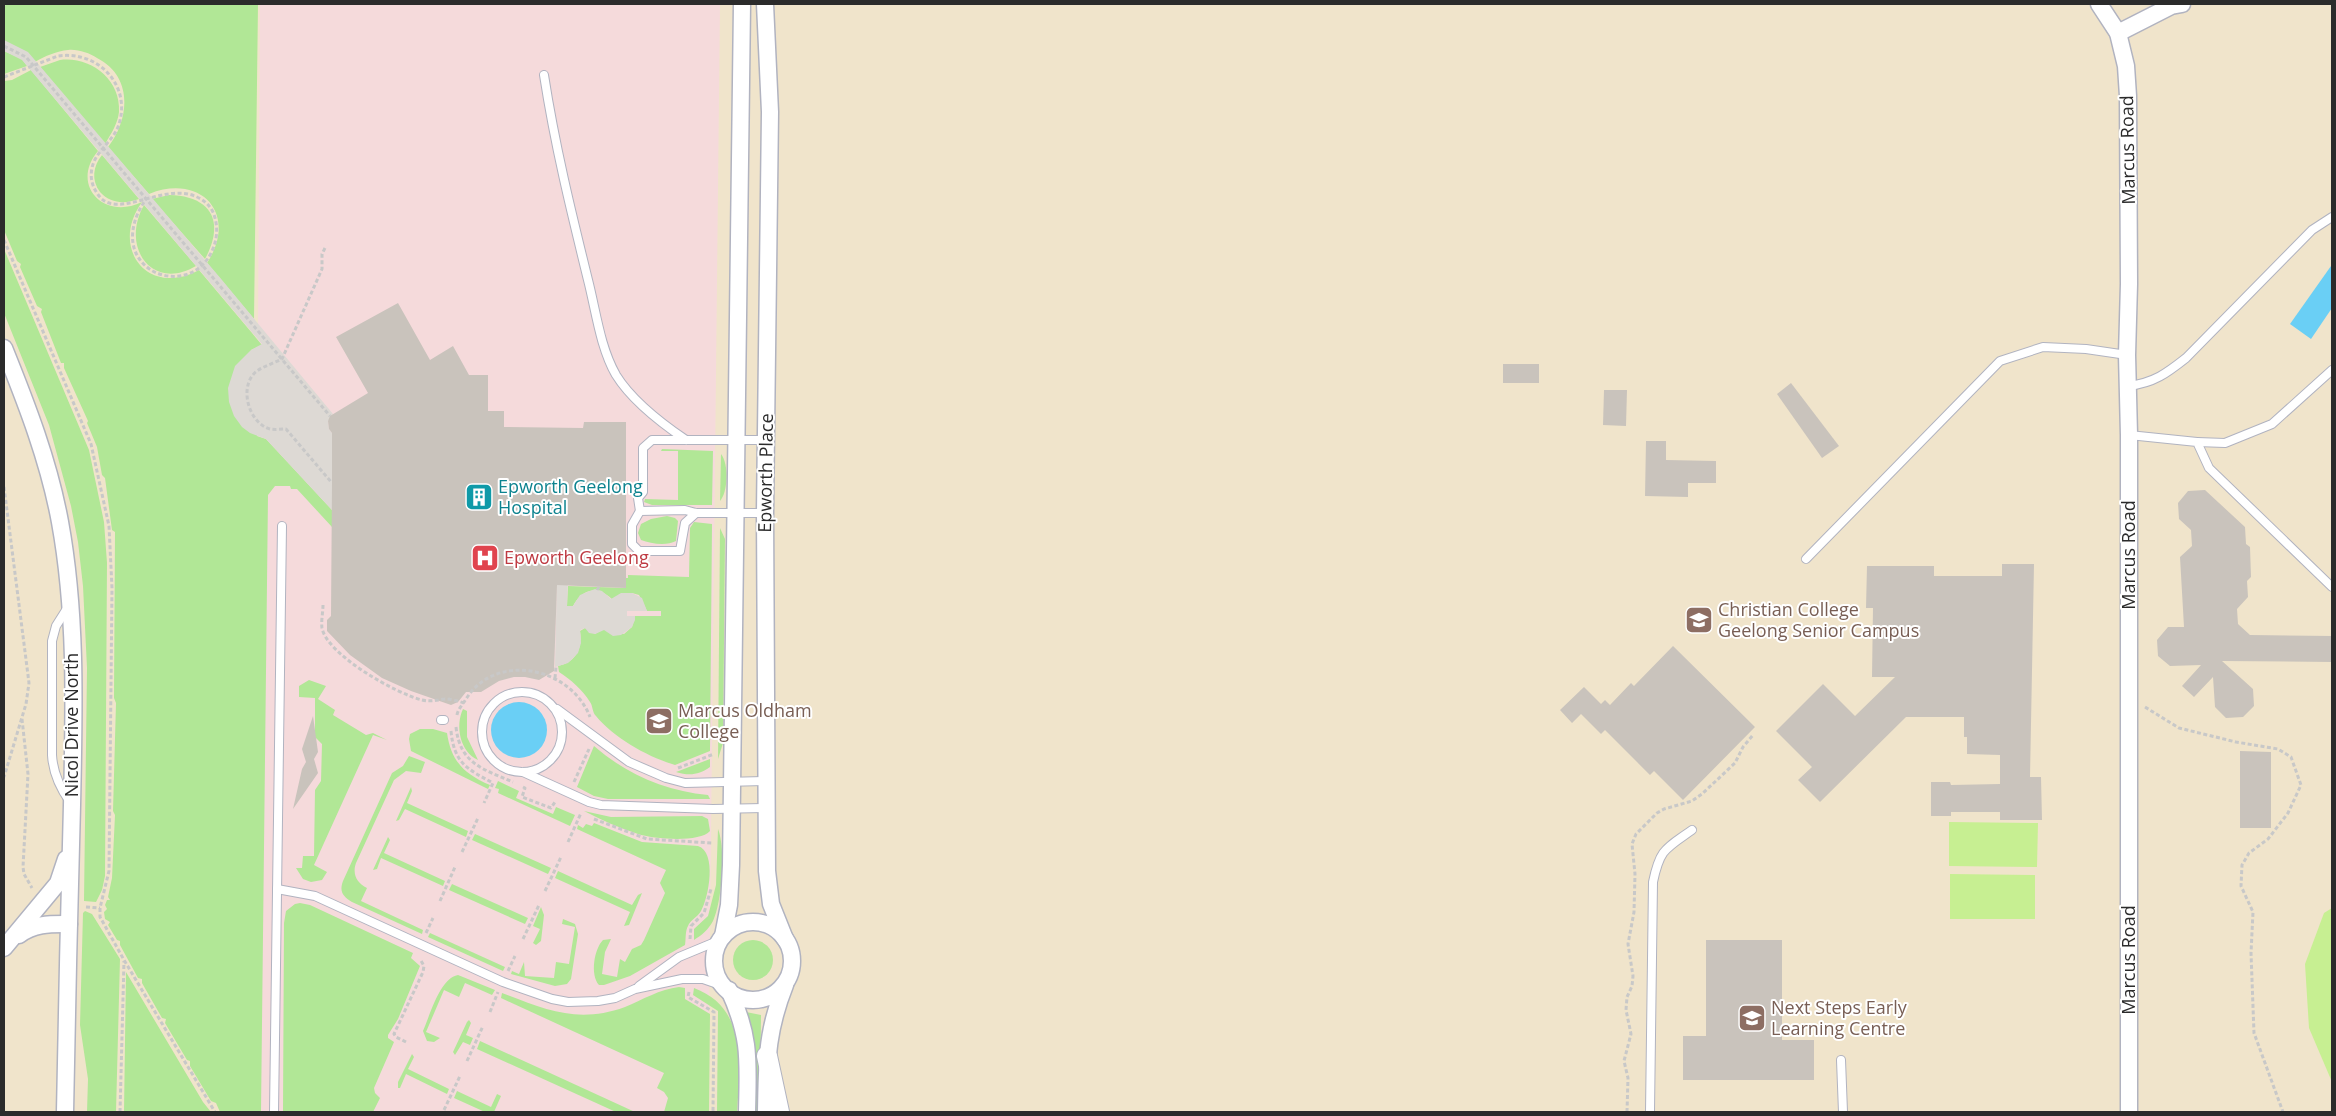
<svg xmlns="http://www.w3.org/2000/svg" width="2336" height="1116" font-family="'Open Sans',sans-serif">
<rect width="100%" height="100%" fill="#eee6dd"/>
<rect fill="#f0e4cb" x="4" y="4" width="2328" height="1108"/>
<polygon fill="#f5dadb" points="260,4 720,4 708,1112 253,1112"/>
<g fill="#b1e796">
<path d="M 6,4 L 258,4 L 254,319 L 207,263 C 239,214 201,173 149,194 L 108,147 C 130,119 133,76 97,58 C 89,53 78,49 68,50 C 57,51 45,56 35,62 L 29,54 L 4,41 L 4,8 Z"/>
<polygon points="4,51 22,59 27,66 4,74"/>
<path d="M 60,60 C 90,56 121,79 119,112 C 118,123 111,134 105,144 L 40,67 Z"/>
<path d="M 31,70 L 98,151 C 70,184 103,221 142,202 C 109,248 148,298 199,270 L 262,345 L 251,350 L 257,436 L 266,439 L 332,510 L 332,527 L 297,489 L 291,489 L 290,486 L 275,486 L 268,495 L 261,1112 L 220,1112 L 216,1103 L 211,1101 L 190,1066 L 190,1061 L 187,1060 L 165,1023 L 166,1019 L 162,1018 L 142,983 L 142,979 L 138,978 L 120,945 L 120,941 L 117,940 L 108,925 L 110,922 L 105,919 L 104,912 L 107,909 L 105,905 L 107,900 L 110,900 L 108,897 L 112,878 L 115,815 L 113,811 L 116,703 L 114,698 L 115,532 L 112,530 L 105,478 L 102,475 L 97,447 L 87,423 L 88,421 L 64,368 L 64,363 L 61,363 L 41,312 L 42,309 L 37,306 L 20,267 L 21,264 L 17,261 L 4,230 L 4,81 L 12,80 Z"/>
<path d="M 102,155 L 139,199 C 125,204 111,204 100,192 C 91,180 93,166 102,155 Z"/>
<path d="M 169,195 C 212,196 225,222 205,259 L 152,199 Z"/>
<path d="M 144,205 L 196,266 C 152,292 120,247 144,205 Z"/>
<polygon points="4,249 89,450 104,522 107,563 105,876 102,890 96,902 84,901 87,668 83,586 78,542 71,506 49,425 4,313"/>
<polygon points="662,449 713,451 712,505 652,505 644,502 645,499 678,500 678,451 661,451"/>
<path d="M 721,454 C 729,464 728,492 720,501 Z"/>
<path d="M 667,516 L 675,518 L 678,521 L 676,541 C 667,546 651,544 641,540 L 638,533 L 641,524 L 651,519 Z"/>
<path d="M 694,522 L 712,524 L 710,751 L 675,765 C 648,757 614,738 596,716 C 592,712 593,706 590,702 C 582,689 571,680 559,672 L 558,666 C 576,663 583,647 580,631 L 585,628 L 595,634 L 604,629 L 624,634 L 632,627 L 635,616 L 661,616 L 661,611 L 647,611 L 639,595 L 632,593 L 612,599 C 597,585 582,589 573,606 L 567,606 L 568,586 L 626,588 L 626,578 L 628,578 L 628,575 L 689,577 L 690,528 Z"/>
<polygon points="720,528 725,539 723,743 718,759"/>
<polygon points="309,680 326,686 318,699 335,710 333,715 366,735 373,733 387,740 373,735 314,865 327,872 322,880 311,882 303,879 296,868 302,868 303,856 314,856 315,790 321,781 322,744 315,737 315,698 299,697 299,686"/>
<path d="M 463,709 L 467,711 L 467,737 L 478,760 C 460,752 455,726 463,709 Z"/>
<path d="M 420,729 L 433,729 L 447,733 C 451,761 464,774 490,785 L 488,789 L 411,751 L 409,739 L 410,734 Z"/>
<path d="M 594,746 C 626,774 665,791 708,795 L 710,799 L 608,799 L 594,796 L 577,787 Z"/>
<path d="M 409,756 L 425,762 L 421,773 L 406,771 L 394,780 L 356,863 C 352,874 357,883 367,888 L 361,901 L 423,930 L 422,934 L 352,902 C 343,896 339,892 343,881 L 392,773 L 403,766 Z"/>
<path d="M 710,759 L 710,767 C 699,775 689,776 676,772 Z"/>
<polygon points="498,781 519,791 516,798 553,814 556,807 575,815 570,826 498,793 499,789 495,788"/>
<polygon points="411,787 412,791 407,803 468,831 466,837 405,809 399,820 396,821"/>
<path d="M 584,811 L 611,817 L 702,816 L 708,819 L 710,831 C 700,843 653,839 638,834 C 620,828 601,820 584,811 Z"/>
<path d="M 594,823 L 642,842 L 698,846 C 717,852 709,897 701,911 C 698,917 690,920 688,926 C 685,931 686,940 685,945 L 630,976 L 604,985 L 599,985 C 590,975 594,949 603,940 L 611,939 L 605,952 L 602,974 L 617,977 L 620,959 L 625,962 L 632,949 L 641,945 L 644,940 L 665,893 L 660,883 L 666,870 L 577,829 L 578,825 L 583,828 L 586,824 L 592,826 Z"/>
<path d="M 718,829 C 726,849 722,902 713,921 C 708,930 702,935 694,940 L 694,929 L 708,916 L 716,885 Z"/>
<polygon points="475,834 551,868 548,874 472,840"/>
<polygon points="388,837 390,840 384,853 445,881 443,886 381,858 377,869 373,870"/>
<polygon points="558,871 632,905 638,895 642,893 629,925 624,926 630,912 555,878"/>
<polygon points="452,884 528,918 525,924 449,890"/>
<polygon points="300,903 310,905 413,953 411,958 420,966 398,1019 388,1035 388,1038 394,1042 374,1088 375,1093 380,1098 373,1112 283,1112 284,923 286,911 295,904"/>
<polygon points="541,907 544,915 541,941 536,945 533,943 540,929 533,926"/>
<polygon points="85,911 92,914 120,959 116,1112 87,1112 88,1079 80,1025 83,913"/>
<polygon points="563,919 575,924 578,934 571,979 567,984 555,986 511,974 512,971 519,974 524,962 525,976 554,978 556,962 569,964 575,927 562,924"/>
<polygon points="430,933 505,967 503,971 428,937"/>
<circle cx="753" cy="960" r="20"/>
<polygon points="126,972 203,1102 211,1112 124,1112"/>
<path d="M 458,975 L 495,990 L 492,995 L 465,983 L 459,997 L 444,990 L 426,1032 L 440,1038 L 434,1042 L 427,1041 L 423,1031 C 430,1015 440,978 458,975 Z"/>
<path d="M 679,987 L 685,988 L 685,999 L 710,1014 L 709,1112 L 664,1112 L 668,1098 L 664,1092 L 657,1088 L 664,1073 L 501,998 L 502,993 C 546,1010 578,1024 625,1007 C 642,1000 660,989 679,987 Z"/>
<path d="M 694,988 C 748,1008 740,1066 737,1112 L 717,1112 L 718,1011 L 693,995 Z"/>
<polygon points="746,1012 761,1015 760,1112 753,1112"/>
<polygon points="469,1020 471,1023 466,1035 473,1038 470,1045 463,1042 455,1055 453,1052 467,1022"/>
<polygon points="480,1041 635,1112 616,1112 477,1049"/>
<polygon points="412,1054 414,1057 408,1069 449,1089 447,1094 406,1074 400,1088 398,1088 398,1082"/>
<polygon points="457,1091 491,1107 497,1094 501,1096 494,1112 485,1112 454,1098"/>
</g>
<g fill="#c7ef92">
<polygon points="1949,822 2038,823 2037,867 1949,866"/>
<polygon points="1950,874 2035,875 2035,919 1950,919"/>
<polygon points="2332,908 2332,1082 2309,1028 2305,964 2324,913"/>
</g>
<g fill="#ddd9d4">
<polygon points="4,40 28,52 222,280 333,414 328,421 329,429 332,433 332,510 266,439 250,433 242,427 234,416 229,402 228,388 235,366 251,350 262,344 22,60 4,51"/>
<polygon points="568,575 567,606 573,606 580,595 595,589 602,591 611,599 621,593 632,593 642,598 647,611 627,611 627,616 635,616 635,620 632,627 621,635 613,636 604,630 595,634 589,633 585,628 580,630 581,643 578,653 568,663 555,667 557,576"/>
</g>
<g fill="#6acff5">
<polygon points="2331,266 2332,308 2311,339 2290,324"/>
<circle cx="519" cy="730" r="28"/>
</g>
<g fill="#c9c3bc">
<polygon points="398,303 430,360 453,346 469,375 488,375 488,411 504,411 504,427 583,428 584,422 626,422 626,588 557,585 554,671 539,680 525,677 514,677 499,681 481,692 466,692 458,702 451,705 411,691 382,678 350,655 327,631 327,620 331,616 332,483 332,433 329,429 328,421 330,416 368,393 336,337"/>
<rect x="1503" y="364" width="36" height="19"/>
<polygon points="1791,383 1839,446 1822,458 1777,394"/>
<polygon points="1604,390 1627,390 1626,426 1603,425"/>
<polygon points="1646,441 1666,441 1666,460 1716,461 1716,483 1688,483 1688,497 1645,496"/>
<polygon points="2205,490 2245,527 2246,544 2250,547 2251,577 2247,581 2248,597 2237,609 2238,624 2250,635 2332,636 2332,662 2222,661 2253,689 2254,706 2243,717 2226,718 2215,707 2213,677 2194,697 2182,686 2201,665 2170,666 2158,656 2157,640 2168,627 2184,627 2180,557 2192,546 2191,530 2179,519 2178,503 2188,491"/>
<polygon points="2002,564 2034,564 2030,777 2041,777 2042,820 2000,820 2000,812 1951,812 1951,816 1931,816 1931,782 1950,782 1951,785 2000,784 2000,755 1967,754 1967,737 1964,737 1964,717 1906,717 1820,802 1798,780 1812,767 1776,731 1823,684 1855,716 1895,677 1872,677 1873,608 1866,608 1867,566 1934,566 1934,576 2002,576"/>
<polygon points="1673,646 1755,727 1683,800 1654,771 1650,775 1605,730 1601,734 1581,714 1572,723 1560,710 1584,687 1601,704 1605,700 1610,705 1631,683 1634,686"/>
<polygon points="313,716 318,752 314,759 318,773 293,809 302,769 306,762 302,749"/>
<polygon points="2240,751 2271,752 2271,828 2240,828"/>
<polygon points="1706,940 1782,940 1782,1040 1814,1040 1814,1080 1683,1080 1683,1036 1706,1036"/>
</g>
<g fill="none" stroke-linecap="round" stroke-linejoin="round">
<g stroke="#b1b3c0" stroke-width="10">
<g id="service">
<path d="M 544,75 C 555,146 571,211 588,280 C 596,311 600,347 616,375 C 632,401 661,423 686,440"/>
<path d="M 2128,386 C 2154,383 2167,373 2186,358 L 2312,230 L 2332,217"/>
<polyline points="2129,435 2197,442 2209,468 2332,587"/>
<polyline points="2197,442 2225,443 2272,424 2332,370"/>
<polyline points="640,511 638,498 643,492 643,448 652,440 766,440"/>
<polyline points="696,513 685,523 680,551 639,551 632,544 632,525 640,511 685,510 696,513 765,513"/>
<polyline points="1806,559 2000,361 2043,347 2086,349 2127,355"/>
<path d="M 68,607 L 56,626 L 52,641 L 52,755 C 53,773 60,788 70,802"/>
<circle cx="522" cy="732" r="40"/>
<polyline points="557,709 629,762 666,778 685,783 766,781"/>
<polyline points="441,720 444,720"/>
<polyline points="523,772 589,802 601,805 713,809 767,808"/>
<polyline points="277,889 315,896 503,982 552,999 568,1002 598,1001 615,998 635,989 682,979 703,979 726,987"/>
<polyline points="639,986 679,957 720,940"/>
<polyline points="1841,1060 1843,1112"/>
<polyline points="274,1112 282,526"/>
<path d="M 1650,1112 L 1653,882 C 1660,849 1665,849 1692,830"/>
</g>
</g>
<g stroke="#b1b3c0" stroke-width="19">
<g id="minor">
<polyline points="765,4 770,112 765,513 767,871 771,904 785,939"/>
<polyline points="2099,4 2118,33 2126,66 2128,96 2129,284 2127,355 2129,435 2129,1112"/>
<polyline points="2118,33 2171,6 2182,4"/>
<path d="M 4,348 C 27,405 49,462 60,522 C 77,615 74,711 72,805 C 69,907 67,1010 65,1112"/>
<circle cx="753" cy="961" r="39"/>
<path d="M 19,935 C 34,923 52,924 69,924"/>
<polyline points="723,936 729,905 731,865 742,4"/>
<polyline points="4,948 58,883 66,859"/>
<path d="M 729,990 C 751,1038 748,1061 747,1112"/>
<path d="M 766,1112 C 767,1062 766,1033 785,985"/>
</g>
</g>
<g stroke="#b1b3c0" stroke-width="22">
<polyline id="tertiary" points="767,1056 779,1112"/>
</g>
<g stroke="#c8c8c8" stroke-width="3" stroke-dasharray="4 2.5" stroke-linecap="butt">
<polyline points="4,46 26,57 330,416"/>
<path d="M 4,77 L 58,56 C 99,50 133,87 118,127 C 112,142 95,152 92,168 C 90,177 92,186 97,193 C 115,224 165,179 199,198 C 207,202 213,209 215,218 C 218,229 217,240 212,251 C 188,304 99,268 146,199"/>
<polyline points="4,240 91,444 109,526 112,588 109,871 100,908 100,917 124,960 215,1112"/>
<path d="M 325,248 L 322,254 L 322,269 L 282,359 C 274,363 264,366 257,371 C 238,385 248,423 270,429 C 275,430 281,429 286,429 L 332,483"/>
<polyline points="4,487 29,683 26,704 4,777"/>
<polyline points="597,590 599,587"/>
<path d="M 323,605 C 323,612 321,621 322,628 C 327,655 397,694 422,700 C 431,702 437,700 445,699 C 451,699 458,701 464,703"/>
<polyline points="555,678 556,667"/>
<polyline points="2145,707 2179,728 2236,742 2278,749 2291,757 2301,785 2288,813 2268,839 2249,853 2242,865 2241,886 2253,912 2251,953 2254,1033 2283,1112"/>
<path d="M 457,715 C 458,709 463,704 466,699 C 496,651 571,667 590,717"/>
<polyline points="22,719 28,774 23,867 24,874 32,888"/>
<path d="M 456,727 C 460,764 483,769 513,782"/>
<path d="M 451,731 C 454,763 467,769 493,783 L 484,803"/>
<polyline points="678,768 714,754"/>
<polyline points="574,782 589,749"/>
<polyline points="523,787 525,788 522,797 551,808 555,802 556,803"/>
<polyline points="594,819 647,839 712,843"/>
<polyline points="568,842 581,813"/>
<polyline points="462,852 478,818"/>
<polyline points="545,891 561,857"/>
<polyline points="440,901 455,867"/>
<polyline points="86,907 100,908"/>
<polyline points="426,933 433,918"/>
<polyline points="523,939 539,905"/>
<polyline points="690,939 691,926 704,913 711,889"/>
<polyline points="508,971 515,956"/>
<polyline points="689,992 688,997 714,1012 713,1112"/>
<polyline points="490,1012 498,992"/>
<polyline points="406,1042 396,1037 394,1034 423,972 424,966 420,959"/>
<polyline points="467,1061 483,1026"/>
<polyline points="444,1110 460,1076"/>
<polyline points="120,1112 124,961"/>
<polyline points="1627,1112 1628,1078 1624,1061 1631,1034 1626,1010 1627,997 1632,986 1633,976 1628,944 1634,912 1635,874 1632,844 1636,834 1657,813 1664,809 1692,801 1702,794 1735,763 1743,747 1753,735"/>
</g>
<use href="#service" stroke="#fff" stroke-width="8"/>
<use href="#minor" stroke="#fff" stroke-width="16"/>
<use href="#tertiary" stroke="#fff" stroke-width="20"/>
</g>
<defs>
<g id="building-square" transform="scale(1.4375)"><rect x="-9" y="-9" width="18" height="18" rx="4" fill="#0f9aa8" stroke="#fff"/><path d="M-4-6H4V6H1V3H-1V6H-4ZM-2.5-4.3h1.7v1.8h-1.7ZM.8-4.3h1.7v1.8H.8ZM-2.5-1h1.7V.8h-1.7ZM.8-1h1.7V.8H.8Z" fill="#fff"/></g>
<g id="hospital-square" transform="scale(1.4375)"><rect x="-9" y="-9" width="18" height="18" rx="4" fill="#e0444e" stroke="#fff"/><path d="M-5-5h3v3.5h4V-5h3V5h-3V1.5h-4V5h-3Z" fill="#fff"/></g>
<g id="school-square" transform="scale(1.4375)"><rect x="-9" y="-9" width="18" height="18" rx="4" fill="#8d6e63" stroke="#fff"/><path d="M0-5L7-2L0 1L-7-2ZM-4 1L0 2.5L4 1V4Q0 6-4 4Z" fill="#fff"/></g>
<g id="university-square" transform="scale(1.4375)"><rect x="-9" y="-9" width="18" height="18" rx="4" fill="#8d6e63" stroke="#fff"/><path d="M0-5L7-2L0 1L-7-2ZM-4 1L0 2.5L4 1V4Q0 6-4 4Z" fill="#fff"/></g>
</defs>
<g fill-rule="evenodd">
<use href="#building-square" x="479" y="497"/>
<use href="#hospital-square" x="485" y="558"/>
<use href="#school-square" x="1699" y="620"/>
<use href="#university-square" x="659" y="721"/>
<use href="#school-square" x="1752" y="1018"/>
</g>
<g text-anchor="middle" stroke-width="4" stroke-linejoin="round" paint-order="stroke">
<g font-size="18" fill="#2b2b2b" stroke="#fff">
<text transform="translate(2128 150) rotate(-91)" y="6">Marcus Road</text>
<text transform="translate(766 473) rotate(-89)" y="6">Epworth Place</text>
<text transform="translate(2129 555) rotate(-90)" y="6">Marcus Road</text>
<text transform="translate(72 725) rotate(-90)" y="6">Nicol Drive North</text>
<text transform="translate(2129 960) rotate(-90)" y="6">Marcus Road</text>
</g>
<g font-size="18" fill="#0d838f" stroke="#fff" text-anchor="start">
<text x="498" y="493">Epworth Geelong<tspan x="498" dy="21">Hospital</tspan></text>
</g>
<g font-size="18" fill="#be3a42" stroke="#fff" text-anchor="start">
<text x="504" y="564">Epworth Geelong</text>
</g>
<g font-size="18" fill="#785e54" stroke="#fff" text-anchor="start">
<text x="1718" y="616">Christian College<tspan x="1718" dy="21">Geelong Senior Campus</tspan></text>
<text x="678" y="717">Marcus Oldham<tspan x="678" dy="21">College</tspan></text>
<text x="1771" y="1014">Next Steps Early<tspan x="1771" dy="21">Learning Centre</tspan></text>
</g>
</g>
<rect width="2336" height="1116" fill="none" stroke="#2b2b2b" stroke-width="10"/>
</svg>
